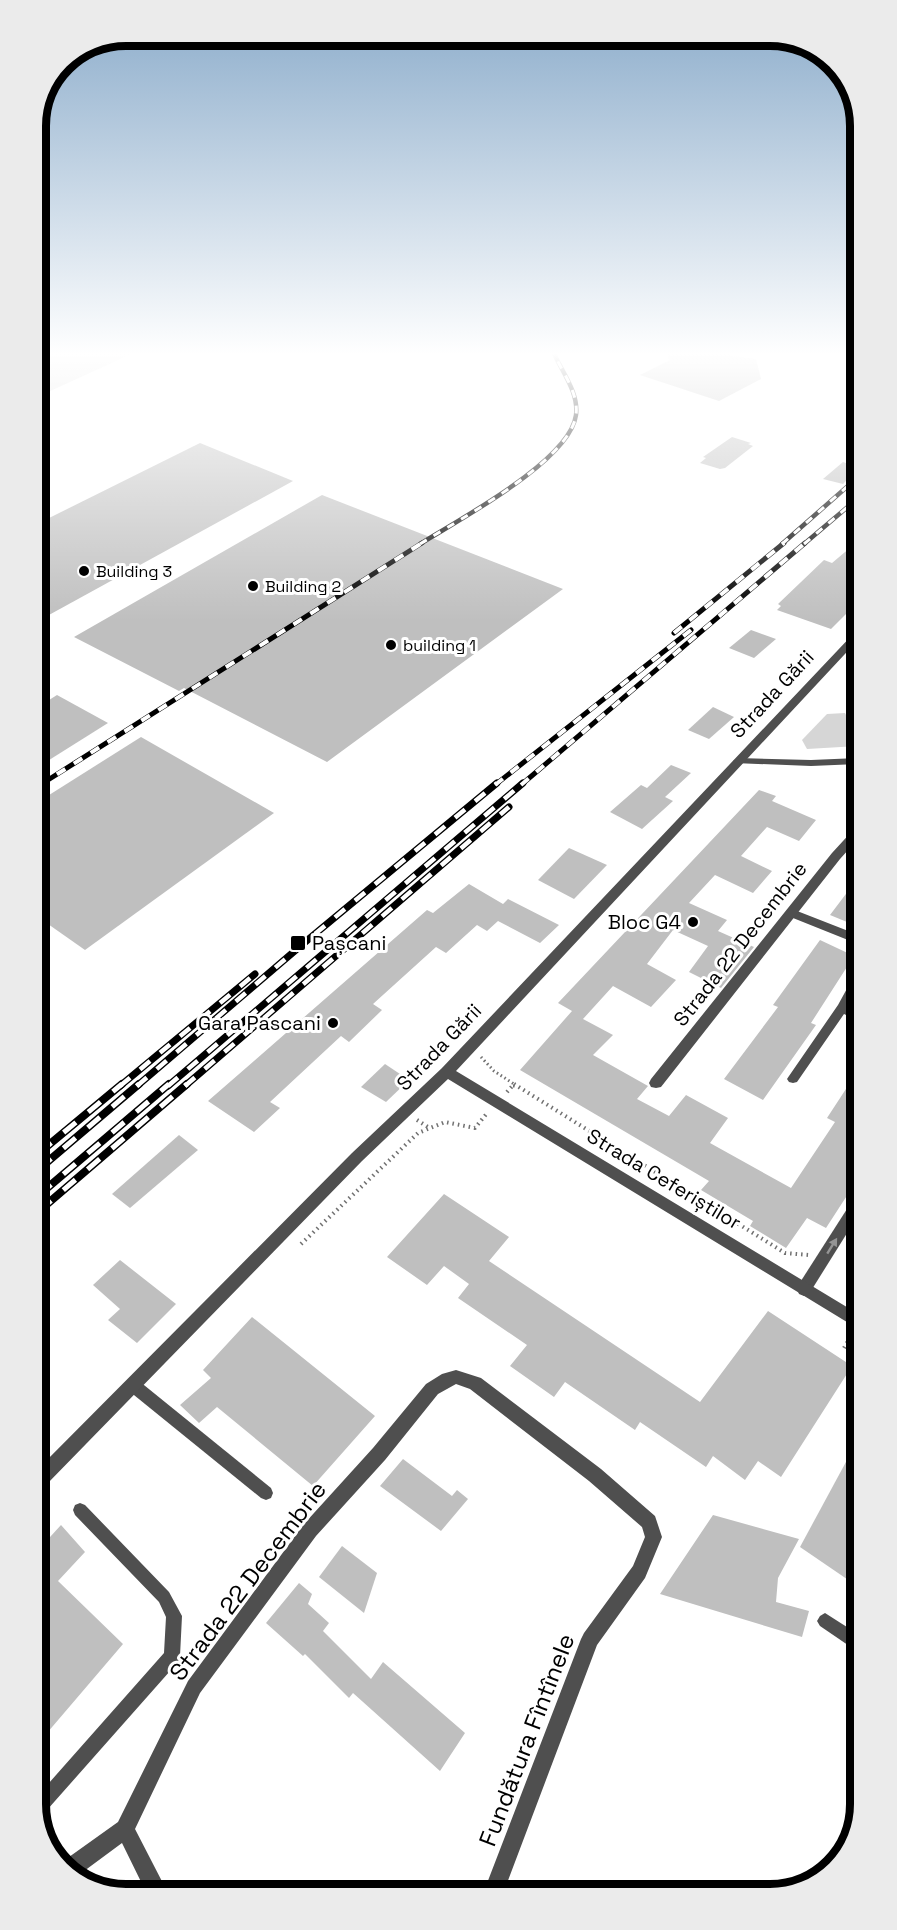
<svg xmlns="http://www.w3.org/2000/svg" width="897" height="1930" font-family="'Space Grotesk',sans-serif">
<rect width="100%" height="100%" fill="#fff"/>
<g fill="#d6d6d6">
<polygon points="37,351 138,351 37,397"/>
<polygon points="845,713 858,738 858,746 807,749 802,740 827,714"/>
</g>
<g fill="#bfbfbf">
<polygon points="663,351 719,351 732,356 756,359 761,379 719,401 640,375 670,360"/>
<polygon points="732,437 751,443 748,444 753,446 725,468 720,469 700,463 706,458 703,457"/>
<polygon points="200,443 293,481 38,621 37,524"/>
<polygon points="843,462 857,467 857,469 843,484 823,479"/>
<polygon points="322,495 563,589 327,762 184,688 179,691 74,637"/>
<polygon points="857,542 858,602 831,629 777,610 781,606 778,604 824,560 832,563"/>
<polygon points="751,630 776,639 754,658 729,648"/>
<polygon points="57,695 108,723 38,767 38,707"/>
<polygon points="713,707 734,717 709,739 688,730"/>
<polygon points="141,737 274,813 85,950 38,917 38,802"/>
<polygon points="671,765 691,773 665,797 673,801 642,829 610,812 641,785 647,788"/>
<polygon points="759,790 776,796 772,801 816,820 799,841 767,827 741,856 772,871 753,893 715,875 689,903 727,920 718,931 754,947 721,988 689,972 708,946 673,930 647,964 676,980 651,1007 613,986 583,1019 613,1035 593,1055 648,1086 637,1099 669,1116 686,1095 728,1118 710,1143 791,1188 835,1122 827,1118 859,1069 859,1177 826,1228 807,1218 786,1248 750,1226 753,1221 701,1190 709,1181 520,1070 572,1011 558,1003"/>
<polygon points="569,848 607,865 574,899 538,880"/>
<polygon points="858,878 858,924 850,919 847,922 830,915"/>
<polygon points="469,884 503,904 508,899 559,925 540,943 498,921 487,931 477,925 446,953 436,947 373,1004 382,1010 349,1042 341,1036 270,1102 280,1108 254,1132 208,1101 427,910 433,913"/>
<polygon points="820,940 854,956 811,1023 816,1025 763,1100 724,1079 778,1007 773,1005"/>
<polygon points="385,1064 409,1080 386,1102 361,1087"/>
<polygon points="179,1135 198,1150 130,1208 112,1194"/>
<polygon points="444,1194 509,1237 489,1261 700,1402 768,1311 852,1366 781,1477 758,1461 745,1480 713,1456 706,1467 640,1422 635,1430 565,1382 554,1397 510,1366 527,1345 458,1298 469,1284 444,1266 427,1285 387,1257"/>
<polygon points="120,1260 176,1304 137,1343 108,1320 120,1309 93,1285"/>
<polygon points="252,1317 375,1416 313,1486 217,1407 199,1423 180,1405 211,1378 203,1370"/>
<polygon points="860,1436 860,1588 800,1547"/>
<polygon points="403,1459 452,1496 457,1490 468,1499 441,1531 380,1486"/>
<polygon points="713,1515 799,1539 778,1578 776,1602 809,1611 802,1637 660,1594"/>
<polygon points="61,1525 85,1552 58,1581 123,1644 41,1740 40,1548"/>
<polygon points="342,1546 377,1573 364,1613 319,1577"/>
<polygon points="299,1583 312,1594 308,1604 329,1623 323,1631 371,1679 383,1662 465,1733 440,1771 353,1693 349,1698 305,1654 303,1656 266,1623"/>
</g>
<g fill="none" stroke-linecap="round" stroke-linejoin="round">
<g stroke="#717171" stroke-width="3" stroke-dasharray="1.5 3" stroke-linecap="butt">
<polyline points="481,1057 494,1071 514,1084"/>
<polyline points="513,1086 516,1086"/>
</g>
<g stroke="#717171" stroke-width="4" stroke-dasharray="1.5 4" stroke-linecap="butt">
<polyline points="514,1084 785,1253 809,1255"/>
<polyline points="507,1092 514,1084"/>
<polyline points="417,1120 428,1127"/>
<polyline points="301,1244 418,1133 445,1122 475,1128 488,1112"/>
<polyline points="844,1348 852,1334"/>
</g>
<g fill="#4f4f4f" fill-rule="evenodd">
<polygon points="792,909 856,934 858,936 859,946 848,940 788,916 787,913 788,910"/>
<polygon points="859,973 859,987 848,1006 859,1012 859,1021 844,1014 797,1082 793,1083 789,1082 787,1079 789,1076 838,1005 855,974"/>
<polygon points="134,1379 139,1381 271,1488 273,1493 271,1498 266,1500 261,1498 129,1391 127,1386 129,1381"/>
<polygon points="80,1503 85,1505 169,1592 182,1616 180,1656 178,1662 47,1810 41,1812 41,1792 164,1653 166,1617 159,1602 75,1515 73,1510 75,1505"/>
<polygon points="825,1613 861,1636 861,1654 820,1626 817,1621 820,1616"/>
</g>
<polygon fill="#4f4f4f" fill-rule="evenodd" points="738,758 811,760 858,758 858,764 811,766 734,763 733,761"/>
<g fill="#4f4f4f" fill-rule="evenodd">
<polygon points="858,828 858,839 840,859 661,1087 656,1088 651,1087 649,1083 651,1079 832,853 854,829"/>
<polygon points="859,1196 859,1214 809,1294 804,1296 799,1294 797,1289 799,1284 854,1198"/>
<polygon points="456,1370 481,1378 601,1469 655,1516 662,1537 645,1578 597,1645 504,1891 484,1891 581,1639 584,1633 633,1566 645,1537 642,1527 589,1481 470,1389 456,1384 438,1394 385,1460 316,1536 200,1693 135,1829 168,1893 147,1894 122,1843 76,1877 71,1875 62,1862 118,1822 188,1681 304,1524 373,1448 426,1384 442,1374"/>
</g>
<polygon fill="#4f4f4f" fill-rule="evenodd" points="858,631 858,640 456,1071 860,1315 860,1330 448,1079 362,1161 46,1485 40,1487 40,1467 352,1153 442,1068 855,632"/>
<g stroke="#000" stroke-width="4.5">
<g id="rail-far3">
<path d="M 420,544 C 458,520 570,461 576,415 C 579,392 561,371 553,351"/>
<polyline points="782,544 857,478"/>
<polyline points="804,544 857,499"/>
</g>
</g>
<g stroke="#000" stroke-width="5">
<g id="rail-far2">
<polyline points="674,633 784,543"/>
<polyline points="40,785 422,543"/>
<polyline points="495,785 691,630"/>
<polyline points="521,785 805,543"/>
</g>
</g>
<g stroke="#000" stroke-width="7">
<g id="rail-far1">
<polyline points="38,786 42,783"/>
<polyline points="120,1086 255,974"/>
<polyline points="137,1086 304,943 497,783"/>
<polyline points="168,1086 523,783"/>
<polyline points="185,1086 509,807"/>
</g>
</g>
<g stroke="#000" stroke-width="8">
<g id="rail">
<polyline points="39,1153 122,1084"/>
<polyline points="39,1169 139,1084"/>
<polyline points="39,1195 169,1084"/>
<polyline points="39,1211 187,1084"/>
</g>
</g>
<use href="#rail-far3" stroke="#fff" stroke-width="3" stroke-dasharray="8" stroke-linecap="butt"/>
<use href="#rail-far2" stroke="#fff" stroke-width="4" stroke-dasharray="10" stroke-linecap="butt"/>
<use href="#rail-far1" stroke="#fff" stroke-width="4.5" stroke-dasharray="13" stroke-linecap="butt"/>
<use href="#rail" stroke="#fff" stroke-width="5" stroke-dasharray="16" stroke-linecap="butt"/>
</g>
<defs><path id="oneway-solid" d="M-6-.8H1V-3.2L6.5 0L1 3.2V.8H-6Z" transform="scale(1.5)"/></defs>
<use fill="#959595" href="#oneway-solid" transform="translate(832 1246) rotate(-58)"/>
<linearGradient id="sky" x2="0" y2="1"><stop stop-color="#8aabca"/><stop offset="0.57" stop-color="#fff"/><stop offset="1" stop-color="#fff" stop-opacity="0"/></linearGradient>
<rect width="897" height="621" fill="url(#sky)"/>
<g fill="#000" stroke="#fff" stroke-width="2">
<circle cx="84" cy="571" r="6"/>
<circle cx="253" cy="586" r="6"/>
<circle cx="391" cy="645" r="6"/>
<circle cx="693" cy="922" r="6"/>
<rect x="290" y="935" width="16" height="16" rx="3"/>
<circle cx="333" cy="1023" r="6"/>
</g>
<g text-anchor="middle" stroke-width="6" stroke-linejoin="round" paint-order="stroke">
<g font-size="16" fill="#000" stroke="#fff" text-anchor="start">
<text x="96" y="577">Building 3</text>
<text x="265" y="592">Building 2</text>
<text x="403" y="651">building 1</text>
</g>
<g font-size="20" fill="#000" stroke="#fff">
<text transform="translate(772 694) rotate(-47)" y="7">Strada Gării</text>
<text transform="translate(740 944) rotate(-52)" y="7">Strada 22 Decembrie</text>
<text transform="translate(439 1047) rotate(-46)" y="7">Strada Gării</text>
<text transform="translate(664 1179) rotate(31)" y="7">Strada Ceferiștilor</text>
</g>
<g font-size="20" fill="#000" stroke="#fff" text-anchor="end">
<text x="681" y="929">Bloc G4</text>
<text x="312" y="950" text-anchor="start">Pașcani</text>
<text x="321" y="1030">Gara Pascani</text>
</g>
<g font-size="24" fill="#000" stroke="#fff">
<text transform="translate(248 1581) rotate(-53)" y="8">Strada 22 Decembrie</text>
<text transform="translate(527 1740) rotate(-69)" y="8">Fundătura Fîntînele</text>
</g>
</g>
<path d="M0 0H897V1930H0ZM126 46H770A80 80 0 0 1 850 126V1804A80 80 0 0 1 770 1884H126A80 80 0 0 1 46 1804V126A80 80 0 0 1 126 46Z" fill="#ebebeb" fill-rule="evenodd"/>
<path fill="none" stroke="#000" stroke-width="8" d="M126 46H770A80 80 0 0 1 850 126V1804A80 80 0 0 1 770 1884H126A80 80 0 0 1 46 1804V126A80 80 0 0 1 126 46Z"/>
</svg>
